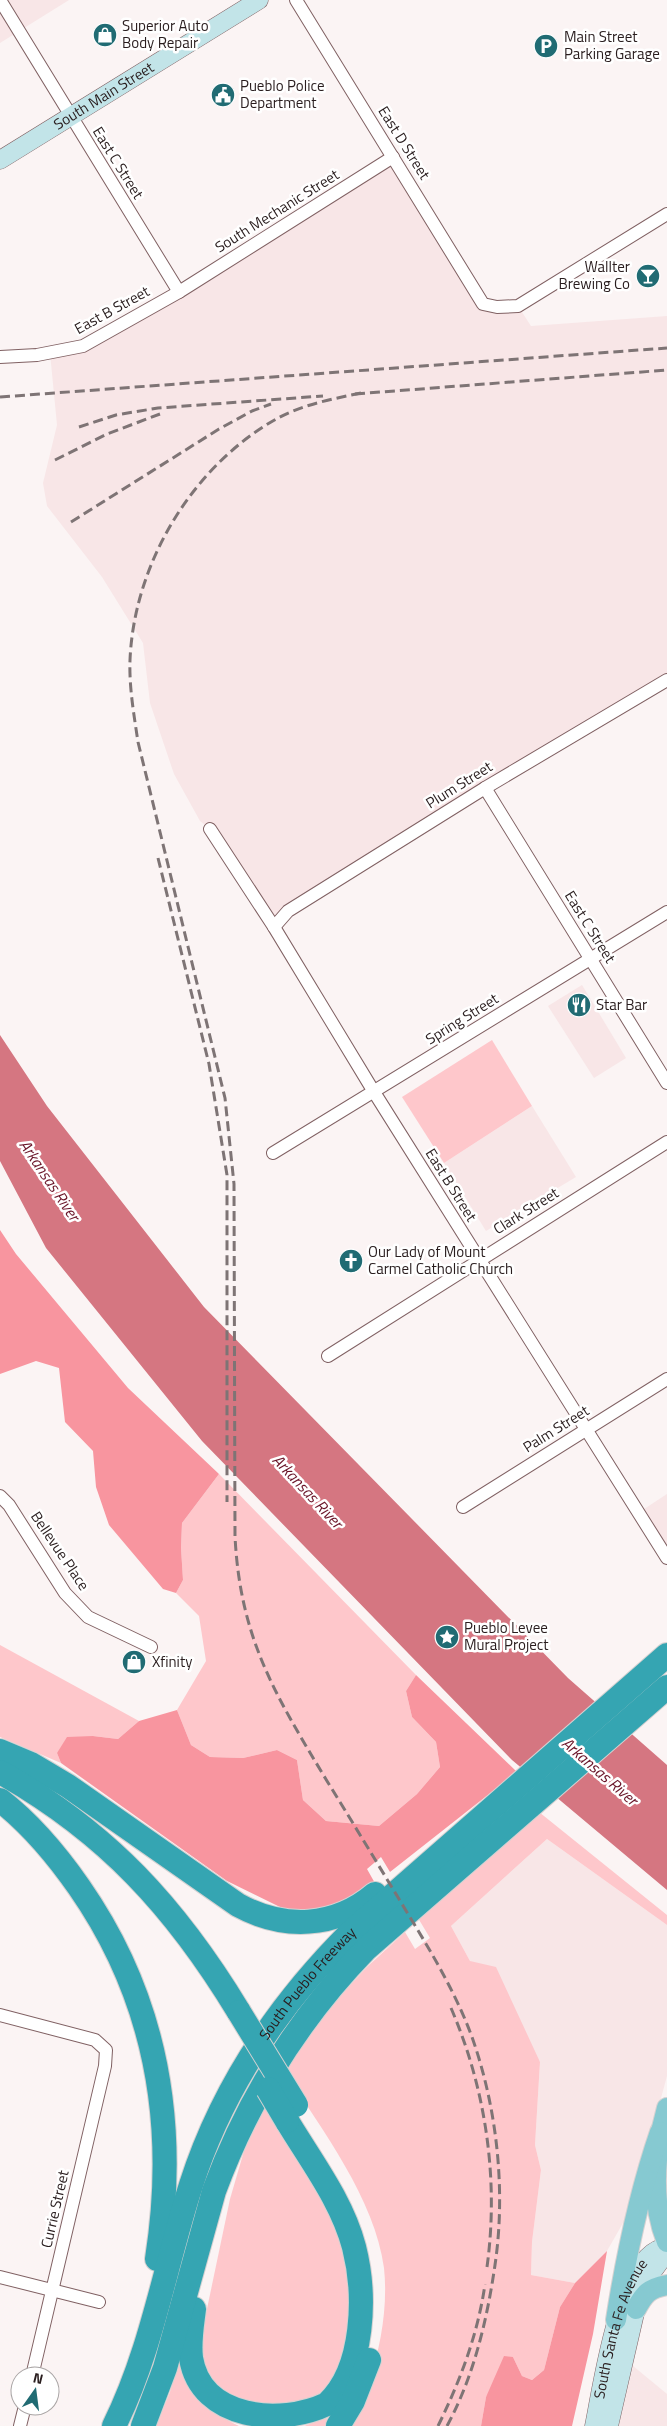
<svg xmlns="http://www.w3.org/2000/svg" width="667" height="2426" font-family="'Titillium Web',sans-serif">
<rect width="100%" height="100%" fill="#fbf4f4"/>
<g fill="#f8e6e7">
<polygon points="0,0 69,0 0,43"/>
<polygon points="393,157 484,304 518,306 531,326 667,316 667,680 274,927 210,829 200,821 174,774 150,703 143,643 102,577 47,506 43,483 57,425 50,353 83,346"/>
<polygon points="582,985 626,1058 594,1078 548,1006"/>
<polygon points="532,1106 576,1177 486,1231 444,1163"/>
<polygon points="667,1494 667,1558 638,1513"/>
<polygon points="547,1839 667,1925 667,2076 631,2209 607,2251 575,2283 531,2275 532,2242 541,2170 535,2145 540,2062 470,1961 451,1926"/>
<polygon points="633,2366 667,2394 667,2426 619,2426"/>
</g>
<g fill="#fec7cb">
<polygon points="492,1040 532,1106 444,1163 402,1097"/>
<polygon points="219,1474 416,1675 406,1691 412,1717 436,1742 440,1767 417,1794 379,1826 326,1821 303,1800 297,1760 277,1750 243,1758 210,1757 191,1745 177,1710 206,1661 199,1616 176,1593 183,1580 181,1548 182,1523"/>
<polygon points="0,1645 139,1721 118,1739 93,1736 57,1753 61,1763 0,1737"/>
<path d="M 539,1812 L 667,1915 L 667,1925 L 547,1839 L 451,1926 L 470,1961 L 496,1967 L 540,2062 L 535,2145 L 541,2170 L 532,2242 L 531,2275 L 575,2283 L 560,2307 L 544,2370 L 532,2380 L 522,2376 L 513,2357 L 486,2397 L 481,2426 L 347,2426 C 355,2412 364,2397 369,2381 C 381,2347 388,2305 384,2268 C 375,2199 322,2130 285,2072 L 313,2025 L 367,1967 L 405,1932 L 415,1949 L 430,1938 L 418,1918 Z"/>
<polygon points="270,2106 347,2247 352,2297 342,2370 326,2393 268,2419 211,2386 199,2347 230,2199 244,2151 262,2112 264,2108"/>
<path d="M 179,2356 C 198,2391 202,2408 239,2426 L 156,2426 L 170,2392 Z"/>
<polygon points="326,2418 330,2420 329,2426 304,2426"/>
</g>
<g fill="#f8959f">
<polygon points="0,1230 16,1254 128,1388 219,1474 182,1523 181,1548 183,1580 176,1593 163,1589 109,1525 96,1487 93,1451 65,1422 59,1368 36,1361 0,1374"/>
<polygon points="416,1675 517,1772 390,1872 381,1857 367,1869 376,1885 319,1913 282,1908 227,1881 61,1763 57,1753 67,1737 93,1736 118,1739 139,1721 177,1710 191,1745 210,1757 243,1758 277,1750 297,1760 303,1800 326,1821 379,1826 417,1794 440,1767 436,1742 412,1717 406,1691"/>
<polygon points="607,2251 593,2334 572,2426 481,2426 486,2397 504,2356 513,2357 522,2376 532,2380 544,2370 560,2307 575,2283"/>
</g>
<polygon fill="#d57681" points="0,1035 47,1106 204,1307 568,1678 667,1765 667,1890 512,1760 202,1441 46,1248 0,1161"/>
<g fill="none" stroke-linecap="round" stroke-linejoin="round">
<g stroke="#806163" stroke-width="14">
<g id="street">
<polyline points="0,0 179,292"/>
<polyline points="296,0 483,304 497,307 518,306 667,214"/>
<polyline points="0,357 37,355 83,346 179,292 393,157"/>
<polyline points="485,788 667,1083"/>
<polyline points="210,829 274,927 374,1092 667,1558"/>
<polyline points="274,927 288,911 485,788 667,680"/>
<polyline points="273,1153 667,912"/>
<polyline points="328,1356 667,1142"/>
<polyline points="0,1496 9,1505 65,1593 88,1617 151,1647"/>
<polyline points="463,1507 667,1379"/>
<polyline points="0,2015 95,2040 106,2050 105,2066 32,2376"/>
<polyline points="0,2277 99,2302"/>
<polyline points="20,2426 25,2406"/>
</g>
</g>
<g stroke="#806163" stroke-width="19">
<g id="secondary">
<path id="s1" d="M 0,160 L 259,0"/>
<path id="s2" d="M 594,2426 C 602,2388 620,2250 667,2247"/>
<polyline points="609,2426 636,2309 639,2290 667,2252"/>
</g>
</g>
<g stroke="#d4d2d2" stroke-width="22">
<g id="primary">
<path d="M 667,2108 C 655,2151 650,2200 667,2242"/>
<path d="M 636,2309 C 644,2294 649,2288 667,2285"/>
<path d="M 616,2320 C 626,2256 639,2193 660,2132"/>
</g>
</g>
<g stroke="#d4d2d2" stroke-width="26">
<g id="highway">
<path d="M 0,1751 L 31,1764 L 68,1786 L 238,1905 C 284,1930 335,1928 375,1894"/>
<path d="M 0,1772 C 107,1832 176,1908 239,2012"/>
<path d="M 0,1800 C 32,1825 56,1854 79,1887 C 157,1999 178,2125 157,2259"/>
<path d="M 194,2309 C 192,2325 189,2341 191,2358 C 201,2420 281,2426 327,2404 C 365,2369 366,2294 354,2247 C 342,2201 311,2161 287,2121"/>
<path id="s3" d="M 114,2426 C 152,2350 165,2265 191,2185 C 222,2088 280,2003 351,1932 L 667,1655"/>
<path d="M 143,2426 L 165,2368 L 214,2191 C 248,2099 298,2019 366,1949 L 667,1687"/>
<polyline points="338,2426 353,2401 369,2360"/>
</g>
</g>
<use href="#street" stroke="#fff" stroke-width="12"/>
<use href="#secondary" stroke="#c2e4e8" stroke-width="18"/>
<use href="#primary" stroke="#86c9d1" stroke-width="20"/>
<use href="#highway" stroke="#35a5b2" stroke-width="24"/>
<g stroke="#7e7475" stroke-width="3" stroke-dasharray="10 5" stroke-linecap="butt">
<path d="M 361,393 C 333,399 304,404 278,418 C 193,465 134,563 130,660 C 129,687 134,715 138,742 L 225,1098 L 234,1184 L 235,1536 C 240,1639 276,1696 327,1781 C 353,1823 379,1866 405,1909 C 430,1950 455,1991 472,2037 C 497,2108 506,2190 495,2265 C 487,2320 474,2376 447,2426"/>
<polyline points="355,394 667,370"/>
<polyline points="0,397 667,348"/>
<polyline points="79,427 116,415 158,408 323,396"/>
<polyline points="55,460 107,434 160,414"/>
<polyline points="71,522 219,429 252,411 271,404"/>
<polyline points="158,858 209,1064 227,1175 227,1502"/>
<path d="M 451,2008 C 486,2089 499,2180 487,2267"/>
<path d="M 438,2426 C 460,2381 478,2334 485,2284"/>
</g>
<g stroke="#d4d2d2" stroke-width="26" stroke-linecap="butt">
<g id="highway-bridge">
<polyline points="239,2012 296,2105"/>
<polyline points="268,2089 287,2121"/>
</g>
</g>
<use href="#highway-bridge" stroke="#35a5b2" stroke-width="24"/>
</g>
<defs>
<g id="shop-disc" transform="scale(1.25)"><circle r="9.5" fill="#206b73" stroke="#fff"/><path d="M-5-2.5h2.3a2.7 3.5 0 0 1 5.4 0H5L5.5 6h-11ZM-1.5-2.5h3a1.5 2.3 0 0 0-3 0Z" fill="#fff"/></g>
<g id="parking-disc" transform="scale(1.25)"><circle r="9.5" fill="#206b73" stroke="#fff"/><path d="M-3.5-5.5H1a3.5 3.5 0 0 1 0 7H-1V5.5H-3.5ZM-1-3.4V-.6H.8a1.4 1.4 0 0 0 0-2.8Z" fill="#fff"/></g>
<g id="civic-disc" transform="scale(1.25)"><circle r="9.5" fill="#206b73" stroke="#fff"/><path d="M-.6-6.5H3V-4.5H.6V-3L4-1V1h2V6H-6V1h2V-1L-.6-3ZM-1.2 2.5V6h2.4V2.5Z" fill="#fff"/></g>
<g id="bar-disc" transform="scale(1.25)"><circle r="9.5" fill="#206b73" stroke="#fff"/><path d="M-6-5H6L.8 .8V4.5H3.5V6h-7V4.5H-.8V.8Z" fill="#fff"/></g>
<g id="restaurant-disc" transform="scale(1.25)"><circle r="9.5" fill="#206b73" stroke="#fff"/><path d="M-5-6h1v4h1v-4h1v4h1v-4h1v5L-1.5 .5V6h-2V.5L-5-1ZM5-6V6H3V1.5H1.5Q1.5-4 5-6Z" fill="#fff"/></g>
<g id="church-disc" transform="scale(1.25)"><circle r="9.5" fill="#206b73" stroke="#fff"/><path d="M-1.2-6h2.4v3.5h3.3v2.4h-3.3V6h-2.4V-.1h-3.3v-2.4h3.3Z" fill="#fff"/></g>
<g id="sight-disc" transform="scale(1.25)"><circle r="9.5" fill="#206b73" stroke="#fff"/><path d="M0-6L1.8-2.2L6-1.7L2.9 1.2L3.7 5.4L0 3.3L-3.7 5.4L-2.9 1.2L-6-1.7L-1.8-2.2Z" fill="#fff"/></g>
</defs>
<g fill-rule="evenodd">
<use href="#shop-disc" x="105" y="35"/>
<use href="#parking-disc" x="546" y="46"/>
<use href="#civic-disc" x="223" y="95"/>
<use href="#bar-disc" x="648" y="276"/>
<use href="#restaurant-disc" x="579" y="1005"/>
<use href="#church-disc" x="351" y="1261"/>
<use href="#sight-disc" x="447" y="1637"/>
<use href="#shop-disc" x="134" y="1662"/>
</g>
<g text-anchor="middle" stroke-width="5" stroke-linejoin="round" paint-order="stroke">
<g font-size="15" fill="#291d1e" stroke="#fff" text-anchor="start">
<text x="122" y="31">Superior Auto<tspan x="122" dy="17">Body Repair</tspan></text>
<text x="564" y="42">Main Street<tspan x="564" dy="17">Parking Garage</tspan></text>
<text x="240" y="91">Pueblo Police<tspan x="240" dy="17">Department</tspan></text>
<text x="630" y="272" text-anchor="end">Wallter<tspan x="630" dy="17">Brewing Co</tspan></text>
<text x="596" y="1010">Star Bar</text>
<text x="368" y="1257">Our Lady of Mount<tspan x="368" dy="17">Carmel Catholic Church</tspan></text>
<text x="464" y="1633">Pueblo Levee<tspan x="464" dy="17">Mural Project</tspan></text>
<text x="152" y="1667">Xfinity</text>
</g>
<g font-size="15" fill="#291d1e" stroke="#fff">
<text dy="5" stroke="none"><textPath href="#s1" startOffset="122">South Main Street</textPath></text>
<text transform="translate(404 143) rotate(58)" y="5">East D Street</text>
<text transform="translate(118 163) rotate(58)" y="5">East C Street</text>
<text transform="translate(277 211) rotate(-32)" y="5">South Mechanic Street</text>
<text transform="translate(112 310) rotate(-29)" y="5">East B Street</text>
<text transform="translate(459 785) rotate(-32)" y="5">Plum Street</text>
<text transform="translate(590 927) rotate(58)" y="5">East C Street</text>
<text transform="translate(462 1019) rotate(-32)" y="5">Spring Street</text>
<text transform="translate(451 1185) rotate(58)" y="5">East B Street</text>
<text transform="translate(526 1211) rotate(-32)" y="5">Clark Street</text>
<text transform="translate(556 1429) rotate(-32)" y="5">Palm Street</text>
<text transform="translate(60 1551) rotate(56)" y="5">Bellevue Place</text>
<text dy="5" stroke="none"><textPath href="#s3" startOffset="488">South Pueblo Freeway</textPath></text>
<text transform="translate(55 2209) rotate(-77)" y="5">Currie Street</text>
<text dy="5" stroke="none"><textPath href="#s2" startOffset="101">South Santa Fe Avenue</textPath></text>
</g>
<g font-size="16" font-style="italic" fill="#691327" stroke="#fff">
<text transform="translate(50 1180) rotate(56)" y="6">Arkansas River</text>
<text transform="translate(308 1491) rotate(47)" y="6">Arkansas River</text>
<text transform="translate(600 1771) rotate(41)" y="6">Arkansas River</text>
</g>
</g>
<g transform="translate(35 2391) rotate(14)"><circle r="24" fill="#ffffff" stroke="#a9a5a5"/>
<path d="M0-4L9 19L0 12L-9 19Z" fill="#206b73"/>
<text y="-8" font-size="14" font-weight="bold" text-anchor="middle" fill="#291d1e">N</text>
</g>
</svg>
